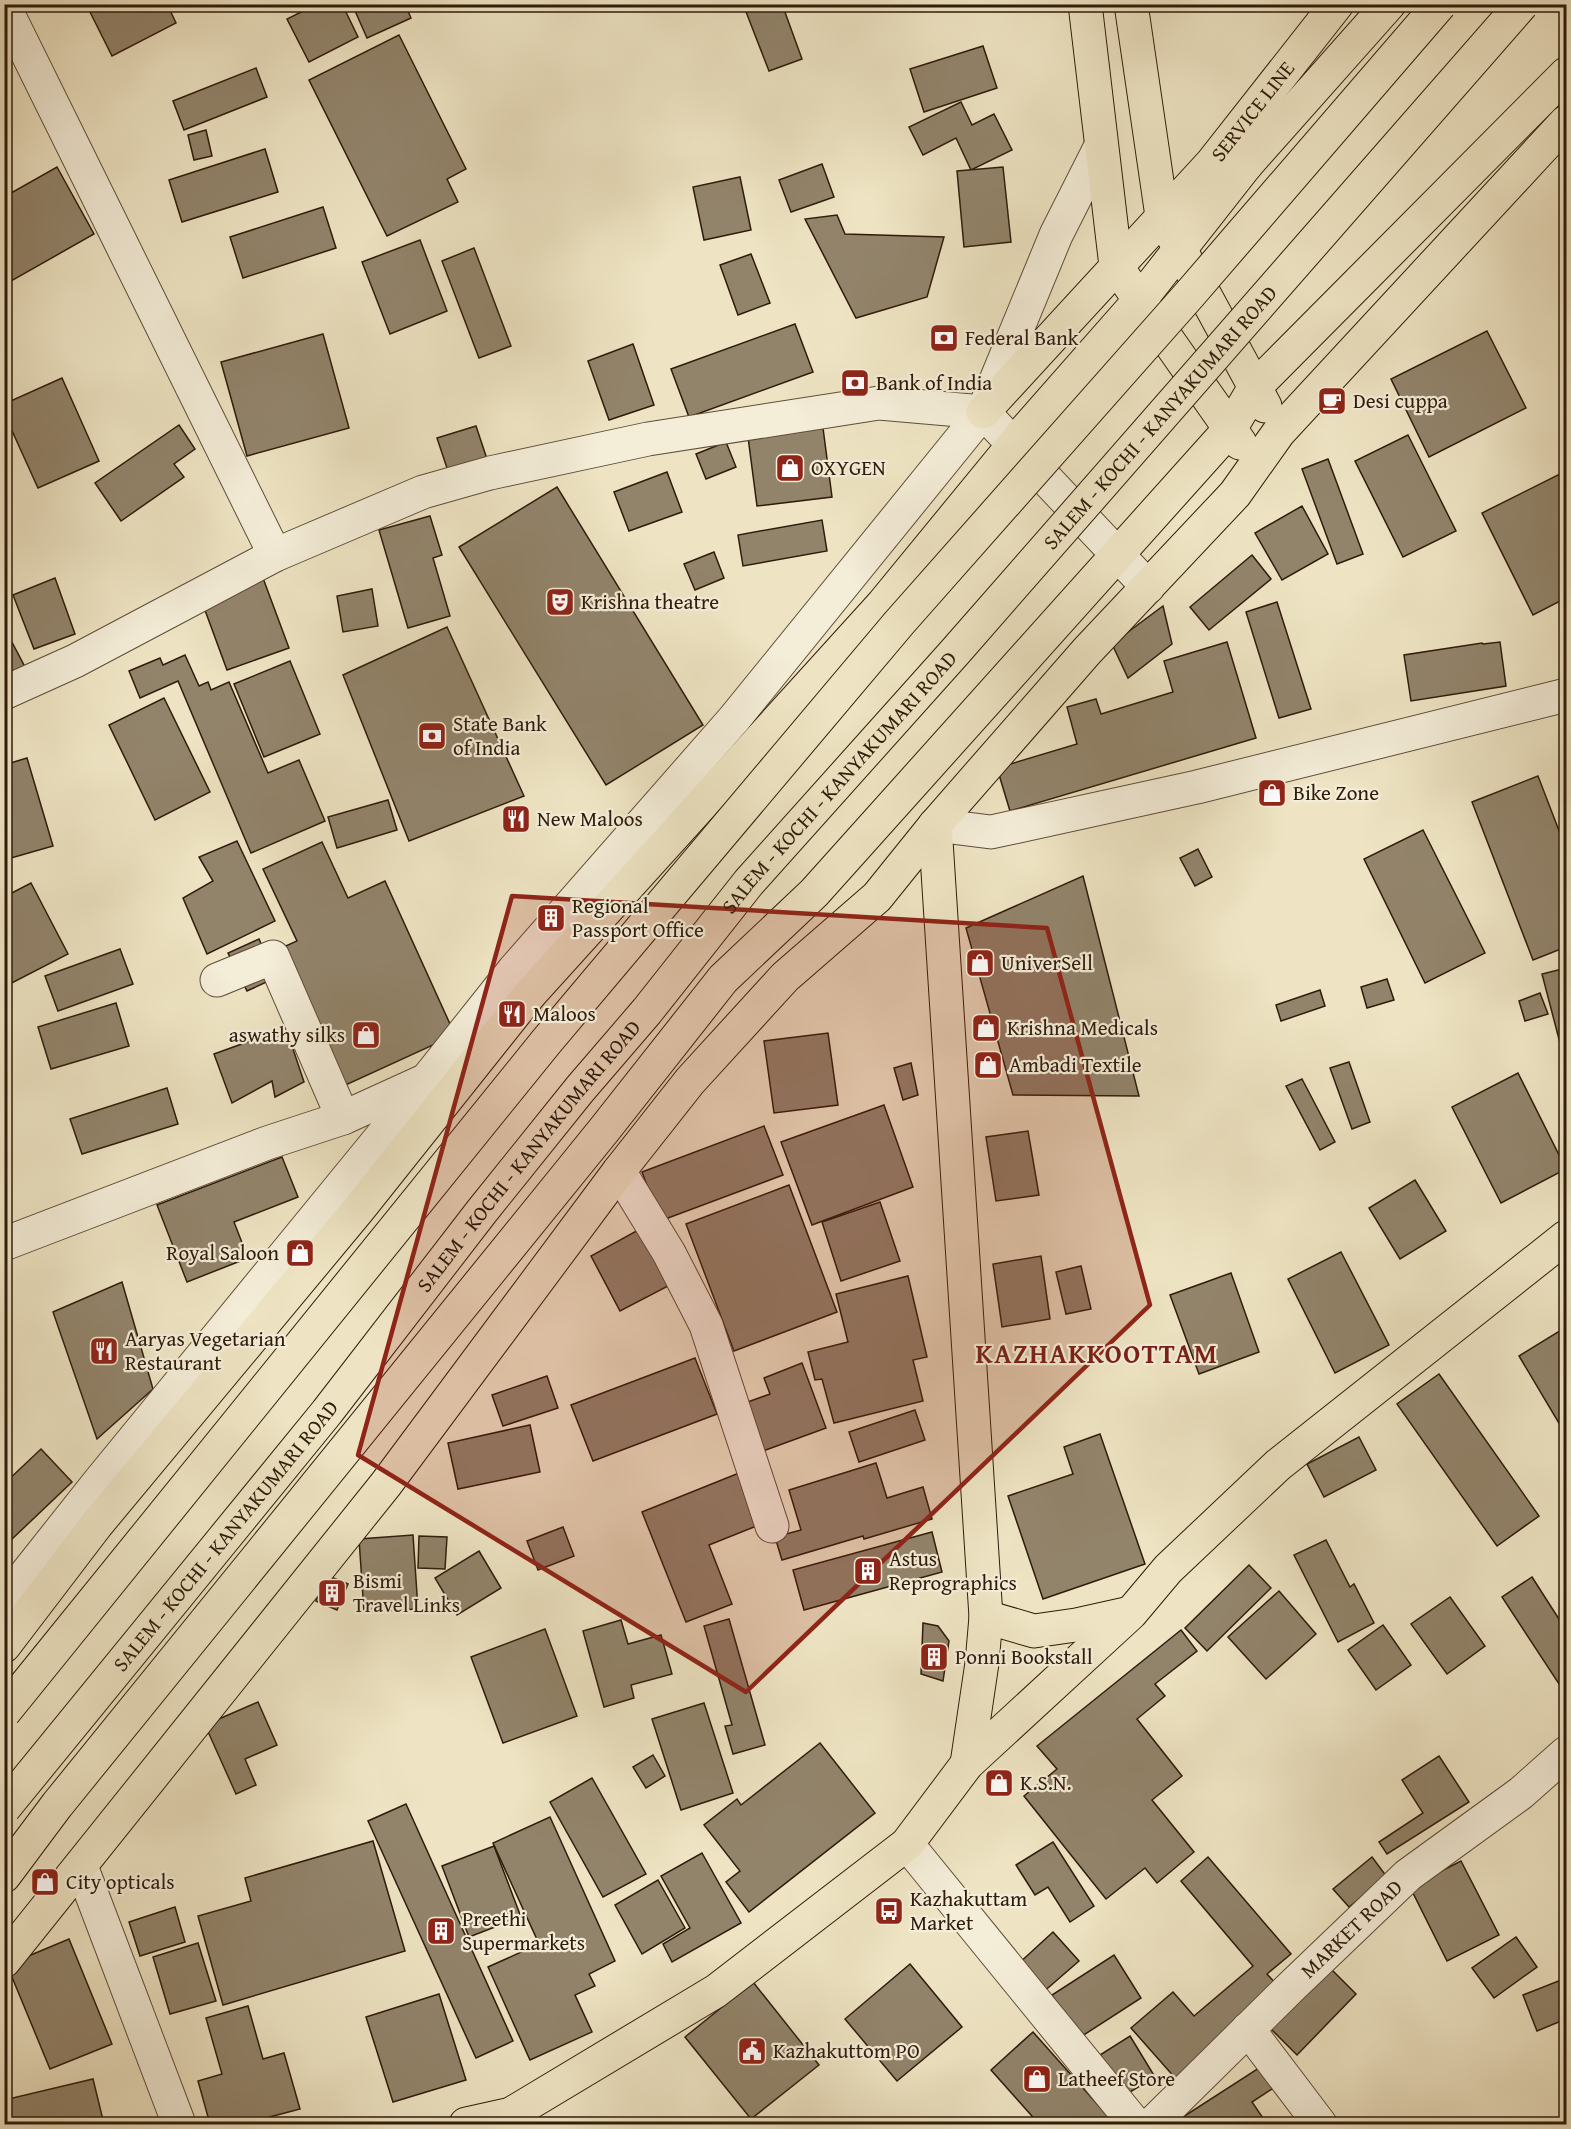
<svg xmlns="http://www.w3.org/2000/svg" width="1571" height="2129" font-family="'Gentium Book Plus',serif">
<rect width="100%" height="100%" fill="#eee4c3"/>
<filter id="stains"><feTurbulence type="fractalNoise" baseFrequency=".00333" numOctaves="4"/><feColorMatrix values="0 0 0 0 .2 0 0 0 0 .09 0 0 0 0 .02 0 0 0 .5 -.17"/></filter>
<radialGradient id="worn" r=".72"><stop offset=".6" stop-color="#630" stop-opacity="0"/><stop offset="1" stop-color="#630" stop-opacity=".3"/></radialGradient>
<g fill="#92846b" stroke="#2f1b0b" stroke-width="1.5">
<polygon points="86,4 167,4 176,23 112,56"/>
<polygon points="317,4 342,4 358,37 309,62 287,19"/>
<polygon points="352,4 405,4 411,18 367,38"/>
<polygon points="743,4 782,4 802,59 769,71"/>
<polygon points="399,35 466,169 447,179 458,202 387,236 309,80"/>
<polygon points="983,46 997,88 924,112 910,69"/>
<polygon points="256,68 267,97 184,130 173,101"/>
<polygon points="961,102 972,125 994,114 1012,150 971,170 956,138 923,155 909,127"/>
<polygon points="206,130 212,156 194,160 188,135"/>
<polygon points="265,149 278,192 182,222 169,180"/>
<polygon points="822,164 834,197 791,212 779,180"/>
<polygon points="57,167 94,234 4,285 4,197"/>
<polygon points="1003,167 1011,242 964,247 957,171"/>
<polygon points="740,177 751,230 704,240 693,187"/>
<polygon points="323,207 336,248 243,278 230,237"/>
<polygon points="837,215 845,234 944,237 927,297 856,318 805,219"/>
<polygon points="420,240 447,311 390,334 362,262"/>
<polygon points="474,248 511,346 479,358 442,261"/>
<polygon points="751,254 770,303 738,315 720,265"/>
<polygon points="795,324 813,372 689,417 671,369"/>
<polygon points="1487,331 1526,408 1429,457 1391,379"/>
<polygon points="323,334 349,428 247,456 221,362"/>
<polygon points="633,344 654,405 609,420 588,361"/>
<polygon points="62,378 99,461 38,488 4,413 4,404"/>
<polygon points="179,425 195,449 174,464 184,477 121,521 95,483"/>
<polygon points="476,426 490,468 451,480 437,438"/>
<polygon points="823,428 832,497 757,506 748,437"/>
<polygon points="1408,435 1456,531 1403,557 1355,461"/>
<polygon points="726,442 736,467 706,479 696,454"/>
<polygon points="1328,459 1363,554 1337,564 1302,469"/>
<polygon points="1566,471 1566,598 1533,615 1482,513"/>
<polygon points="667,472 682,512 629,531 614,492"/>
<polygon points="557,487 703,725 606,785 459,547"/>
<polygon points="1302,506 1328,554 1282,580 1255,533"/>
<polygon points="430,516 442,555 433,558 450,616 408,628 379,530"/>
<polygon points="822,520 827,551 743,566 738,535"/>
<polygon points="714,552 724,578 695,590 684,564"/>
<polygon points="1252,555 1271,579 1209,630 1190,607"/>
<polygon points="260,570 289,648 227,670 199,594"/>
<polygon points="55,578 75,634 34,649 13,595"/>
<polygon points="372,589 378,626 343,632 337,596"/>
<polygon points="1277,602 1311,709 1279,718 1246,612"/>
<polygon points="1163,606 1172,644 1128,678 1112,644"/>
<polygon points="4,627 25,667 4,677"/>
<polygon points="447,627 524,796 409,841 343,675"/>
<polygon points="1227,642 1256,738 1010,811 997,768 1077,744 1067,707 1096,699 1101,714 1173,692 1164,661"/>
<polygon points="1500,642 1506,686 1411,701 1404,655 1482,643 1483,644"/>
<polygon points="185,655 199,686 208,682 211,690 229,682 268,773 299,760 325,821 251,853 178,681 140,698 129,671 160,658 163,665"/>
<polygon points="290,661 320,734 264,757 234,684"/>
<polygon points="164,698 210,792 155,820 109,725"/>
<polygon points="27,758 53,846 4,860 4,765"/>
<polygon points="1538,776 1566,849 1566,947 1533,960 1472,802"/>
<polygon points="388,800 397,830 337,848 328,817"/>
<polygon points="1423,830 1485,953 1425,983 1364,859"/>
<polygon points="237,841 275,921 207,954 183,898 213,881 199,857"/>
<polygon points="322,842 348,898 385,881 455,1035 339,1088 286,973 247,991 228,953 259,939 266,955 297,941 263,869"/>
<polygon points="1198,849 1212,877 1195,886 1180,858"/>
<polygon points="1083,876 1139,1096 1013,1095 966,928"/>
<polygon points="31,883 68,954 4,987 4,897"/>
<polygon points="120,949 133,984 58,1011 45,976"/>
<polygon points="1566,968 1566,1066 1542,974"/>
<polygon points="1387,979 1394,1000 1367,1008 1361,987"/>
<polygon points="1320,990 1325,1006 1281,1021 1276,1005"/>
<polygon points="1540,993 1548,1014 1525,1021 1519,1001"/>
<polygon points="116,1003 129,1046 51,1069 38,1027"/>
<polygon points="286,1028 304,1082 275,1097 272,1081 232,1103 214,1054"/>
<polygon points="828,1033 838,1105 774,1113 764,1041"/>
<polygon points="1349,1062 1370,1122 1352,1129 1330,1068"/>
<polygon points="911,1063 918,1095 903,1100 894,1068"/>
<polygon points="1518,1073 1566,1169 1501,1203 1452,1107"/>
<polygon points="1302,1079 1335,1142 1320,1150 1286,1086"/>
<polygon points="167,1088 178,1124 82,1154 70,1119"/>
<polygon points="884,1105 913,1187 812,1225 781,1142"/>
<polygon points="764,1126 783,1175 660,1221 642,1172"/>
<polygon points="1028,1131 1039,1195 996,1201 986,1137"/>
<polygon points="282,1157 298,1197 234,1222 248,1258 187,1282 157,1205"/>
<polygon points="1415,1180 1446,1231 1400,1259 1369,1208"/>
<polygon points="789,1185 837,1312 734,1351 686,1224"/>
<polygon points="880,1202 900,1261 841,1281 822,1222"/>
<polygon points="640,1229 670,1285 620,1311 591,1256"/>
<polygon points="1341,1252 1389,1345 1335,1373 1288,1279"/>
<polygon points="1041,1256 1050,1319 1002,1327 993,1264"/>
<polygon points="1081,1266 1091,1309 1066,1314 1056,1272"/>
<polygon points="1231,1273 1259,1352 1199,1374 1170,1295"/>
<polygon points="908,1276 927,1357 913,1360 923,1401 834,1423 822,1379 815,1380 808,1352 848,1342 836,1294"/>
<polygon points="122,1282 153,1389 97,1439 53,1312"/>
<polygon points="1566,1327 1566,1435 1519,1356"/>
<polygon points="695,1358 717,1414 593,1461 571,1405"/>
<polygon points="802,1363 826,1428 763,1451 745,1403 770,1394 764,1378"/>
<polygon points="1439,1374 1539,1516 1497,1546 1397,1404"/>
<polygon points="547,1376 558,1408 503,1426 492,1395"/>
<polygon points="915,1410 925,1440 859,1462 849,1432"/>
<polygon points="530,1425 540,1472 458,1489 448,1443"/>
<polygon points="1100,1434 1145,1564 1043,1599 1008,1496 1073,1474 1064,1447"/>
<polygon points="1359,1437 1376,1470 1324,1497 1307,1464"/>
<polygon points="41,1449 72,1482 11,1540 4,1533 4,1484"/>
<polygon points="876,1463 887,1498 923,1487 932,1519 864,1539 863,1536 782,1560 775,1537 801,1530 789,1490"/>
<polygon points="744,1471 764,1523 709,1545 732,1604 686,1622 642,1512"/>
<polygon points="563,1527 574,1556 538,1570 527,1541"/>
<polygon points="932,1532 942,1572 804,1610 793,1570"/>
<polygon points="413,1535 418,1609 364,1612 359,1539"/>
<polygon points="419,1536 447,1537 445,1569 418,1568"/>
<polygon points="1326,1540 1350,1587 1354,1584 1374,1623 1338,1642 1294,1555"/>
<polygon points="479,1551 501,1588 457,1615 435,1578"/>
<polygon points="1249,1565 1271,1588 1207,1651 1185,1628"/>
<polygon points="326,1575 348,1584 337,1610 316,1601"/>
<polygon points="1532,1577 1566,1630 1566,1683 1561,1687 1502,1597"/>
<polygon points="1279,1591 1316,1634 1266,1679 1228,1637"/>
<polygon points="1450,1597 1485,1646 1447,1674 1411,1624"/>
<polygon points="729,1619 765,1745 733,1754 725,1726 732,1725 704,1626"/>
<polygon points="621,1620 628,1644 661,1635 672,1674 631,1685 634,1698 604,1707 583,1631"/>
<polygon points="923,1623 938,1626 949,1641 943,1681 921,1674"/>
<polygon points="1383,1625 1411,1665 1376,1690 1348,1650"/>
<polygon points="545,1629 577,1716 503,1743 471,1657"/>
<polygon points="1181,1630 1197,1651 1155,1684 1165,1696 1137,1719 1182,1776 1152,1800 1194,1852 1157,1883 1145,1868 1106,1899 1024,1796 1057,1769 1037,1746"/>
<polygon points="258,1702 277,1745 245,1759 256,1785 236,1794 205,1725"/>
<polygon points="704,1703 733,1793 681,1810 652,1719"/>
<polygon points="820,1743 875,1813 749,1912 726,1882 740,1871 704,1825 737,1799 741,1805"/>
<polygon points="653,1755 665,1776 646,1788 633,1767"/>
<polygon points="1439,1756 1469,1802 1387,1854 1379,1842 1423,1813 1402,1780"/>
<polygon points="592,1778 646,1874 603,1897 550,1802"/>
<polygon points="406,1804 513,2041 476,2058 368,1821"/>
<polygon points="550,1817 615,1961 589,1974 595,1986 575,1995 592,2032 530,2060 488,1967 539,1944 493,1843"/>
<polygon points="373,1841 405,1951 223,2005 198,1916 251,1901 245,1878"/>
<polygon points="1053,1842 1094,1906 1070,1922 1048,1887 1035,1895 1016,1865"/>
<polygon points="494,1846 521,1917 469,1937 442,1866"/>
<polygon points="702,1853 741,1923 672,1962 663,1944 690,1928 661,1876"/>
<polygon points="1208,1857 1291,1954 1267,1974 1280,1988 1176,2079 1131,2028 1173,1992 1194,2016 1253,1966 1181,1881"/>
<polygon points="1372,1857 1387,1877 1349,1907 1333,1889"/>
<polygon points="1461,1861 1499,1935 1447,1961 1410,1887"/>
<polygon points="658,1880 685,1928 642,1954 615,1905"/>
<polygon points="175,1907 185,1942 140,1956 129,1922"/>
<polygon points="1053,1932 1079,1961 1041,1994 1017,1965"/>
<polygon points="1516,1937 1537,1967 1494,1998 1472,1968"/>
<polygon points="69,1939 112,2044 50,2069 7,1965"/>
<polygon points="198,1943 216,2001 170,2014 153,1957"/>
<polygon points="1114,1955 1141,1998 1079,2038 1052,1995"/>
<polygon points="910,1964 962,2027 897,2081 845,2019"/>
<polygon points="1330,1968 1356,1994 1297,2055 1271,2029"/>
<polygon points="1566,1978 1566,2019 1537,2031 1523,1995"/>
<polygon points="753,1982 819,2065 751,2119 685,2037"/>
<polygon points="439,1994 466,2080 393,2102 366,2017"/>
<polygon points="248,2006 263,2059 284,2053 300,2109 243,2124 210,2124 198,2081 222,2074 206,2018"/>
<polygon points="1033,2032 1115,2124 1039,2124 991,2070"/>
<polygon points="1130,2036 1155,2077 1125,2095 1100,2055"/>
<polygon points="1262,2066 1275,2087 1252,2102 1267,2124 1172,2124"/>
<polygon points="93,2079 104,2124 4,2124 4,2100"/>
</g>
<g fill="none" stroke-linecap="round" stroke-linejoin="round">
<g stroke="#5f4d39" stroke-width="35">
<g id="minor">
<polyline points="4,6 275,555"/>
<polyline points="4,693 75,661 275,555 423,492 490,473 648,439 879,403 983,412 1148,587"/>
<polyline points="935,825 991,832 1197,787 1566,695"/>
<polyline points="217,980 273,957 343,1118"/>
<polyline points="619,1171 669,1253 706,1325 772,1526"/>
<polyline points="4,1244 267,1143 343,1118 422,1082"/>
<polyline points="4,1602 99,1482 378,1141 514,970 734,719 983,412 1056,235 1101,146"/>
<polyline points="907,1844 1135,2124"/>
<polyline points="81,1866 179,2124"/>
<polyline points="1248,2029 1320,2124"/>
<path id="s1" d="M 1152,2124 L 1290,1988 L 1408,1875 L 1521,1793 L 1566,1753"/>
</g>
</g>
<g stroke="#2f1b0b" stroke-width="35">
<g id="major">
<polyline points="1085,4 1116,266 1240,443"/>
<polyline points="1131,4 1162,216 1265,406"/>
<polyline points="1225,172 1246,165 1389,4"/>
<path id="s2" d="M 983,412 L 1212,163 L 1337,4"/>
<polyline points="935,825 986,1617 982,1663 967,1764"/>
<polyline points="986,1617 1034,1631 1076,1625 1130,1613"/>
<polyline points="4,1646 97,1524 358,1210 530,994 883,604 1024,432 1140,300 1246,165"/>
<polyline points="4,1876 57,1805 604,1130 723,979 814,893 1230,429 1255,387 1566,74"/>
<polyline points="4,1961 386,1484 619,1171 690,1081 785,977 877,897 935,825 1087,651 1235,494 1279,432 1566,122"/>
<polyline points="466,2124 511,2114 716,1991 907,1844 967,1764 1131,1613 1168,1569 1278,1465 1566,1237"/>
</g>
</g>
<use href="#minor" stroke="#f4edd8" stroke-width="33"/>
<use href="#major" stroke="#eee4c3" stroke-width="33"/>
<g stroke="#2f1b0b" stroke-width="35" stroke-linecap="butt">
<g id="highway-bridge">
<polyline points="4,1712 546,1042 899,623 1190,294 1440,4"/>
<path id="s3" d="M 4,1808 L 327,1412 L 482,1211 L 580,1089 L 647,1011 L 749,882 L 955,652 L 1522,4"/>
</g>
</g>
<use href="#highway-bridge" stroke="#eee4c3" stroke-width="33"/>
</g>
<path fill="#8f2418" fill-opacity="0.2" stroke="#8f2418" stroke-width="4.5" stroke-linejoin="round" d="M 512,896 L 1047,928 L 1150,1305 L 746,1692 L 358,1455 Z"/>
<defs>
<g id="bank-square" transform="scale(1.5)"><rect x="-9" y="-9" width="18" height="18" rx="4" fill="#8f2418" stroke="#f4edd8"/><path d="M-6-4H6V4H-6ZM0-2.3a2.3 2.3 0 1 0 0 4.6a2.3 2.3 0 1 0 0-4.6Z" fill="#fff"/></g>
<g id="cafe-square" transform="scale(1.5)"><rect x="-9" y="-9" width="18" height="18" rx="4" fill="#8f2418" stroke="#f4edd8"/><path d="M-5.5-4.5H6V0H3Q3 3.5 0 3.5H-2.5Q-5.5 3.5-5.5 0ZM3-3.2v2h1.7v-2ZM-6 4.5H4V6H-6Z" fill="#fff"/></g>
<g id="shop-square" transform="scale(1.5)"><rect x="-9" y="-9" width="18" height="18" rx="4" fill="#8f2418" stroke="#f4edd8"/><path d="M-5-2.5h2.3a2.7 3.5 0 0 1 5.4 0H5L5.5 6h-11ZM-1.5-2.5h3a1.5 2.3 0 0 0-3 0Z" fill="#fff"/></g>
<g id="theatre-square" transform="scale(1.5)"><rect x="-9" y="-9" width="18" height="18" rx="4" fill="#8f2418" stroke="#f4edd8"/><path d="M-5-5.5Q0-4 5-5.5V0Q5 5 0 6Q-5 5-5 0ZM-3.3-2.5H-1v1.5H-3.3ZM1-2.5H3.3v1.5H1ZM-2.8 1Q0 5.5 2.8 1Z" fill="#fff"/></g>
<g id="restaurant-square" transform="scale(1.5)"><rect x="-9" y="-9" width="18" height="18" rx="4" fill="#8f2418" stroke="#f4edd8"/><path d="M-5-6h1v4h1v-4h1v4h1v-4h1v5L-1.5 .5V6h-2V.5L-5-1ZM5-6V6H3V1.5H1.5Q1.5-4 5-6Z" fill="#fff"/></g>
<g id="building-square" transform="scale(1.5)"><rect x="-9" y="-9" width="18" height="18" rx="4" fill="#8f2418" stroke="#f4edd8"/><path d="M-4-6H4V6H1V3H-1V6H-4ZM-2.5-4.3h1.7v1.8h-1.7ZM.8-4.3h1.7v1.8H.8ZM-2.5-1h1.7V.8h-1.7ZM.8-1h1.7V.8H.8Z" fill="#fff"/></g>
<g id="bus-square" transform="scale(1.5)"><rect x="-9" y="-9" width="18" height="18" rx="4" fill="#8f2418" stroke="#f4edd8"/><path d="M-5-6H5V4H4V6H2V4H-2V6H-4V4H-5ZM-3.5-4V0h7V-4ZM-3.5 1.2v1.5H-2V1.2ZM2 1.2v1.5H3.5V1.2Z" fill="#fff"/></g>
<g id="civic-square" transform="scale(1.5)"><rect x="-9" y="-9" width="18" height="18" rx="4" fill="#8f2418" stroke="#f4edd8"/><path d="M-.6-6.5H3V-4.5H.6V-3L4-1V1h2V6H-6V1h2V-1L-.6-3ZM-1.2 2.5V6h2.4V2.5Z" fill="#fff"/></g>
</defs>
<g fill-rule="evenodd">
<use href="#bank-square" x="944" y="338"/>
<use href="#bank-square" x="855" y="383"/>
<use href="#cafe-square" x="1332" y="401"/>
<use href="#shop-square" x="790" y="468"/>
<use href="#theatre-square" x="560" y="602"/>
<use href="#bank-square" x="432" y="736"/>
<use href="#shop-square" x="1272" y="793"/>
<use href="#restaurant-square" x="516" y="819"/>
<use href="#building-square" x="551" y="918"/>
<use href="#shop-square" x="980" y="963"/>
<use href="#restaurant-square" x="512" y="1014"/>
<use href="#shop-square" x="986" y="1028"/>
<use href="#shop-square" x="366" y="1035"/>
<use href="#shop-square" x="988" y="1065"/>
<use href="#shop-square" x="300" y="1253"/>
<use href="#restaurant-square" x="104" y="1351"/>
<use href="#building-square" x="868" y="1571"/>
<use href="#building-square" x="332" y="1593"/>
<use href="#building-square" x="934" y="1657"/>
<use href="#shop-square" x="999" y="1783"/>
<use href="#shop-square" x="45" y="1882"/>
<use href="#bus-square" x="889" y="1911"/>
<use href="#building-square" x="441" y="1931"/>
<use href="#civic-square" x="752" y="2051"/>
<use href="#shop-square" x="1037" y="2079"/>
</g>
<g text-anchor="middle" stroke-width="4.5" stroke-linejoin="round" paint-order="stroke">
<g font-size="21" fill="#2f1b0b" stroke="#f4edd8">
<text dy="7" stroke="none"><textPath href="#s2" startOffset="404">SERVICE LINE</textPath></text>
<text dy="7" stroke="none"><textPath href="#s3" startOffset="1809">SALEM - KOCHI - KANYAKUMARI ROAD</textPath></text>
<text dy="7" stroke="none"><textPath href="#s3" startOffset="1323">SALEM - KOCHI - KANYAKUMARI ROAD</textPath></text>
<text dy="7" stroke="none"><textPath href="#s3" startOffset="837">SALEM - KOCHI - KANYAKUMARI ROAD</textPath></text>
<text dy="7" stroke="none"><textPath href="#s3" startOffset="351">SALEM - KOCHI - KANYAKUMARI ROAD</textPath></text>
<text dy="7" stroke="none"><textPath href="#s1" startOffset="279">MARKET ROAD</textPath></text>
</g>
<g font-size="21" fill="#2f1b0b" stroke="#f4edd8" text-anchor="start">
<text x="965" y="345">Federal Bank</text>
<text x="876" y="390">Bank of India</text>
<text x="1353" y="408">Desi cuppa</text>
<text x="811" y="475">OXYGEN</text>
<text x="581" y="609">Krishna theatre</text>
<text x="453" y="731">State Bank<tspan x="453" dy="24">of India</tspan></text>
<text x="1293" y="800">Bike Zone</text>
<text x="537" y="826">New Maloos</text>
<text x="572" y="913">Regional<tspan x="572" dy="24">Passport Office</tspan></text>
<text x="1001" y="970">UniverSell</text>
<text x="533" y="1021">Maloos</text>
<text x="1007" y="1035">Krishna Medicals</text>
<text x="345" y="1042" text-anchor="end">aswathy silks</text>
<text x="1009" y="1072">Ambadi Textile</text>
<text x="279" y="1260" text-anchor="end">Royal Saloon</text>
<text x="125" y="1346">Aaryas Vegetarian<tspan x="125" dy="24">Restaurant</tspan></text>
<text x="889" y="1566">Astus<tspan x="889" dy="24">Reprographics</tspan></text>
<text x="353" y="1588">Bismi<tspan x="353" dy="24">Travel Links</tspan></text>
<text x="955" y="1664">Ponni Bookstall</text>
<text x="1020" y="1790">K.S.N.</text>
<text x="66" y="1889">City opticals</text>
<text x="910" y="1906">Kazhakuttam<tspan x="910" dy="24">Market</tspan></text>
<text x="462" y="1926">Preethi<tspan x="462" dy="24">Supermarkets</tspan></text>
<text x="773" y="2058">Kazhakuttom PO</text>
<text x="1058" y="2086">Latheef Store</text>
</g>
<g font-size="27" font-weight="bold" letter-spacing="1.5" fill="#7a1f14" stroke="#f4edd8">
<text x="1097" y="1363">KAZHAKKOOTTAM</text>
</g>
</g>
<rect width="1571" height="2129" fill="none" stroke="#eee4c3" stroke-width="24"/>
<rect x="6" y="6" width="1559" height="2117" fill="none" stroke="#2f1b0b" stroke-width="3"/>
<rect x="12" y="12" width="1547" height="2105" fill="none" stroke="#2f1b0b" stroke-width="1.5"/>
<rect width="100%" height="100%" filter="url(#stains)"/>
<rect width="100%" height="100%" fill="url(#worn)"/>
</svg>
